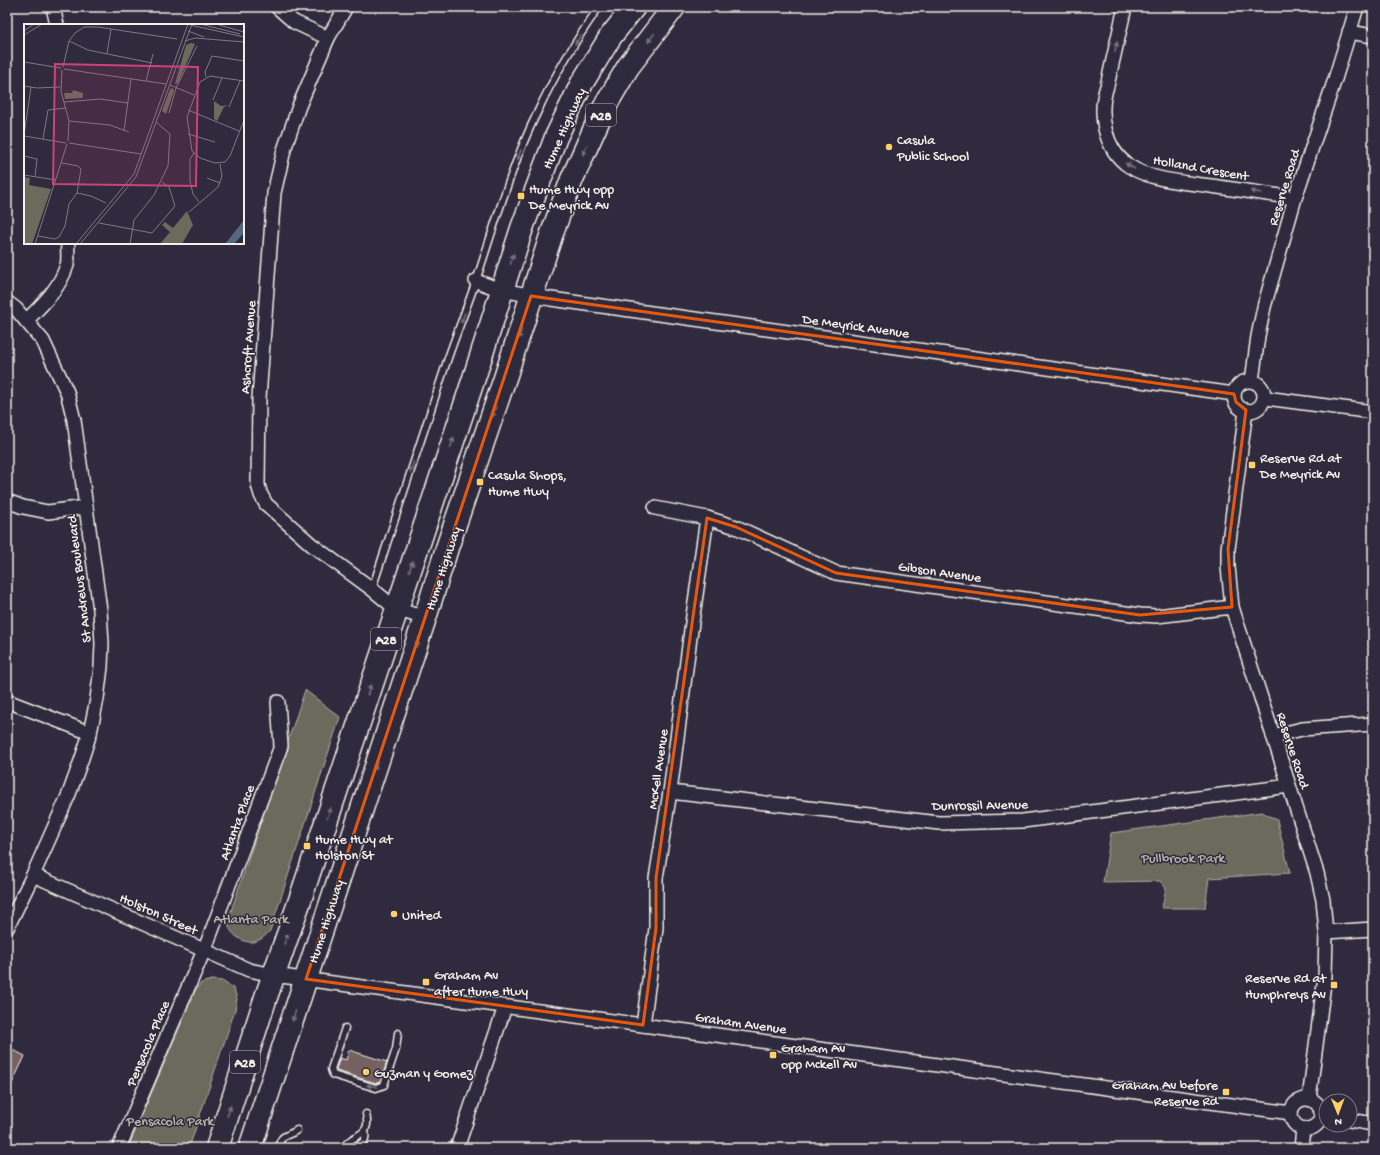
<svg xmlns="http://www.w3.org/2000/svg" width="1380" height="1155" font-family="'Gochi Hand',sans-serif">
<rect width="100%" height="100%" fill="#2f2a3d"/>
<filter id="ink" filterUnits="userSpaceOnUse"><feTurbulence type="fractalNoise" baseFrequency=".025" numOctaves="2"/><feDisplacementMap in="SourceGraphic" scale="8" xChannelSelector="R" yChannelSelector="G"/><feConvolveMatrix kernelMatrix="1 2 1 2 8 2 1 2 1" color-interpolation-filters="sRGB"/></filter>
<g filter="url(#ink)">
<g fill="#6a6b5d" stroke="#afaea2">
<path d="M 305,690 L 340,717 L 270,931 C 265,936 261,940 254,942 C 244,944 229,934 228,923 C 228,920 229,917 230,914 Z"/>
<polygon points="1262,812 1277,820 1290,873 1209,878 1205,908 1162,908 1166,888 1160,881 1103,882 1111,833"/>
<polygon points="212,980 222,981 234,989 237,999 235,1010 189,1148 128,1148 195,991 201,983"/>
</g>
<g fill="#756162" stroke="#f4f1e8">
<polygon points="7,1047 25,1056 7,1094"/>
<polygon points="349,1050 387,1062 380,1082 376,1083 337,1071 336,1069 340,1058 346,1060"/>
</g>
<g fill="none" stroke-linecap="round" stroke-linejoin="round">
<g stroke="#f4f1e8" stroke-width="9">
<g id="lane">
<path d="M 372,589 C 397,512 422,435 448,358 C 457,332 467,307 476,281 C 495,225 511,166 537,113 C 554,76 576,40 599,7"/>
<polyline points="345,1028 331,1069 333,1075 376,1088 384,1085 396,1049 398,1033"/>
<path d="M 278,1148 C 282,1132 286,1138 297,1130"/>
<path d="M 344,1148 C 347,1138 362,1137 366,1128 C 368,1124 367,1118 366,1114"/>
<path d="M 353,1148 C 363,1143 367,1142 365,1130"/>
</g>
</g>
<g stroke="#f4f1e8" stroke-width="16">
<g id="street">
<polyline points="53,7 57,25"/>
<polyline points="277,7 294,22 328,38"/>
<polyline points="346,7 328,38 299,106 284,150 274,193 259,398 258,485 261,495 266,504 312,545 372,589 396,609 425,618"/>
<path d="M 1125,7 L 1107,86 C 1098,113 1104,149 1129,166 C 1152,181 1184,182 1211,186 C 1239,190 1267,194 1295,198"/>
<polyline points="1349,32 1373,36"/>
<polyline points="476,281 501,290 551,299 1234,394"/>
<polyline points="7,302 16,309 43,341 67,392 74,420 86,507 100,610 102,644 101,667 97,699 90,733 82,758 69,794 33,875 7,928"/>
<path d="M 26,321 C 43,304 60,288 67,265 C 69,259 67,250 68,243"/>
<circle cx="1249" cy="396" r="15"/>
<polyline points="1252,381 1258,336 1264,307 1295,198 1335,79 1357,7"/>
<polyline points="1265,398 1373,412"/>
<polyline points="1246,410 1228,549 1228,567 1232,607 1317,873 1323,900 1326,932 1325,976 1309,1099"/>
<polyline points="7,501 23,507 48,512 86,507"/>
<polyline points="655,508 707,518 736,527 836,573 1140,615 1157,616 1232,607"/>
<polyline points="7,701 90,733"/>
<polyline points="1273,736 1302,729 1373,724"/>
<polyline points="670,792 939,823 1023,821 1289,786"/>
<polyline points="33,875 249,970 274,975 1291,1113"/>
<polyline points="1326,932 1373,929"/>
<polyline points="643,1025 656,928 656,878 670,792 691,630 707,518"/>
<circle cx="1306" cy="1114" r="15"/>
<polyline points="1350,1120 1373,1124"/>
<polyline points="119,1148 208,941 281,746 278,702"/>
<polyline points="457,1148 505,1007"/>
<polyline points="1301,1148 1303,1129"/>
</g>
</g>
<g stroke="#f4f1e8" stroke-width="25">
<g id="highway">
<polyline points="217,1148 266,997 299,903 475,375 522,228 556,137 582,83 611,36 634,7"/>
<polyline points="250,1148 425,618 448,545 506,375 551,236 572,179 604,108 628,67 674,7"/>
</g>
</g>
<use href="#lane" stroke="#2f2a3d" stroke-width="6"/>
<use href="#street" stroke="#2f2a3d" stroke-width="13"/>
<use href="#highway" stroke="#2f2a3d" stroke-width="22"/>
</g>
<defs><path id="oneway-solid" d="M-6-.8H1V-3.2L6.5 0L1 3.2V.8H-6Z"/></defs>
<g fill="#747079">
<use href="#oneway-solid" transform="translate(651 38) rotate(127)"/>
<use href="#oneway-solid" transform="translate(578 40) rotate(121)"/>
<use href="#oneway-solid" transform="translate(1116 47) rotate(-77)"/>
<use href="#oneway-solid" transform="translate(585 150) rotate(114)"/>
<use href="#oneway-solid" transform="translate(519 155) rotate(111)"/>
<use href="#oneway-solid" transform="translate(1130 166) rotate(-147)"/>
<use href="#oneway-solid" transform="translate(1256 192) rotate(-172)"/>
<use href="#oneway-solid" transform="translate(512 259) rotate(-72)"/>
<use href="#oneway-solid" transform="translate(463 318) rotate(110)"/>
<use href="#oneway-solid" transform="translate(520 334) rotate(108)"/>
<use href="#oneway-solid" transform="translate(494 412) rotate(109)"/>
<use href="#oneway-solid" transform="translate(452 443) rotate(-71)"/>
<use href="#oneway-solid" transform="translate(412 467) rotate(108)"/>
<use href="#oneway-solid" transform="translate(411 566) rotate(-71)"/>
<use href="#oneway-solid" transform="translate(418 642) rotate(108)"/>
<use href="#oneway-solid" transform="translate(369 690) rotate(-72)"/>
<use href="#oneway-solid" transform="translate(376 765) rotate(108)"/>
<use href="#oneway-solid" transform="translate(329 813) rotate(-72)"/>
<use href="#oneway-solid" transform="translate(286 939) rotate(-70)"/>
<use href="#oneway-solid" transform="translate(294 1016) rotate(108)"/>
<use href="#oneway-solid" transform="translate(372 1086) rotate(-169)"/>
<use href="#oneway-solid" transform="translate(229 1111) rotate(-72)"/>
</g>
</g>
<path fill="none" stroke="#e8590c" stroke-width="3" stroke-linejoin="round" d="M 531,296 L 1234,394 L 1236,402 L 1246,410 L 1228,549 L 1232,607 L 1140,615 L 836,573 L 736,527 L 707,518 L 656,878 L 656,928 L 643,1025 L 306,979 Z"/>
<g fill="#ffd166" stroke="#2f2a3d" stroke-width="1.5">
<circle cx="889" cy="147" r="4"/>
<rect x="517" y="192" width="8" height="8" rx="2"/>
<rect x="1248" y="461" width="8" height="8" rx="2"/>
<rect x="476" y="478" width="8" height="8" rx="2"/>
<rect x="303" y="842" width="8" height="8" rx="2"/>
<circle cx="394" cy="914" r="4"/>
<rect x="422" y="978" width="8" height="8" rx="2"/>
<rect x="1330" y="981" width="8" height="8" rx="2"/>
<rect x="769" y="1051" width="8" height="8" rx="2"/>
<circle cx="366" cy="1072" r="4"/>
<rect x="1222" y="1088" width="8" height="8" rx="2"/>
</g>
<g text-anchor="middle" stroke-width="3" stroke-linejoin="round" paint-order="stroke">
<g fill="#2f2a3d" stroke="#b9b5b5" stroke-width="1">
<rect x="586" y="104" width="30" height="22" rx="3"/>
<rect x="371" y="628" width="30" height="22" rx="3"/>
<rect x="230" y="1051" width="30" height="22" rx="3"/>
</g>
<g font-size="13" font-weight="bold" fill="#f4f1e8">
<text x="601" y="120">A28</text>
<text x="386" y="644">A28</text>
<text x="245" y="1067">A28</text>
</g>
<g font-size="14" fill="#f4f1e8" stroke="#2f2a3d">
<text transform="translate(563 128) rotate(-66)" y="5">Hume Highway</text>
<text transform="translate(1201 167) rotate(10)" y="5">Holland Crescent</text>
<text transform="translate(1283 187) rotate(-73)" y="5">Reserve Road</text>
<text transform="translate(856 325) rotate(8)" y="5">De Meyrick Avenue</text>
<text transform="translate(247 347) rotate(-86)" y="5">Ashcroft Avenue</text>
<text transform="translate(442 568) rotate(-72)" y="5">Hume Highway</text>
<text transform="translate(940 571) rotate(8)" y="5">Gibson Avenue</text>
<text transform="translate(78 579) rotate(-97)" y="5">St Andrews Boulevard</text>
<text transform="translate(1294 750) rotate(72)" y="5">Reserve Road</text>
<text transform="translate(657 769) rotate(-82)" y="5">McKell Avenue</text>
<text transform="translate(980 804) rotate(-1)" y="5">Dunrossil Avenue</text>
<text transform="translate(236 822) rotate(-70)" y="5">Atlanta Place</text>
<text transform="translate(159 913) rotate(24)" y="5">Holston Street</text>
<text transform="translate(325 921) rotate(-72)" y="5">Hume Highway</text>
<text transform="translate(741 1022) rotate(8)" y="5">Graham Avenue</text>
<text transform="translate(147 1043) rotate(-67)" y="5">Pensacola Place</text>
</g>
<g font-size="14" fill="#f4f1e8" stroke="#2f2a3d" text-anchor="start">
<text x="897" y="144">Casula<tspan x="897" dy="16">Public School</tspan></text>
<text x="529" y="193">Hume Hwy opp<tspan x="529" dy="16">De Meyrick Av</tspan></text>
<text x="1260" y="462">Reserve Rd at<tspan x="1260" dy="16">De Meyrick Av</tspan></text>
<text x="488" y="479">Casula Shops,<tspan x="488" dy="16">Hume Hwy</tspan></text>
<text x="315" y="843">Hume Hwy at<tspan x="315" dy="16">Holston St</tspan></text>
<text x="402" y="919">United</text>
<text x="434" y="979">Graham Av<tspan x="434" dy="16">after Hume Hwy</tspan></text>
<text x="1326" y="982" text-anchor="end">Reserve Rd at<tspan x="1326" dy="16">Humphreys Av</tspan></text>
<text x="781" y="1052">Graham Av<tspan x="781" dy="16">opp Mckell Av</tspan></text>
<text x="374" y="1077">Guzman y Gomez</text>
<text x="1218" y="1089" text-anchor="end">Graham Av before<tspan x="1218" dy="16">Reserve Rd</tspan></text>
</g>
<g font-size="14" fill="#b6b5a9" stroke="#2f2a3d">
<text x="1183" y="862">Pullbrook Park</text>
<text x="251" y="923">Atlanta Park</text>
<text x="170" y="1125">Pensacola Park</text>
</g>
</g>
<g transform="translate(24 24)">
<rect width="220" height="220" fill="#2f2a3d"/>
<path d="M 167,19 L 171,20 L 154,59 L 151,60 L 162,21 ZM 149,64 L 150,67 L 142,90 L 138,87 L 146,65 ZM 49,66 L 59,69 L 59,74 L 41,75 L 40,69 L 48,69 ZM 190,77 L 197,82 L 204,81 L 200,83 L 193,97 L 190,95 ZM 0,153 L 6,154 L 5,161 L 27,165 L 8,220 L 0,220 ZM 163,187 L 169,201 L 158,220 L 136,220 L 146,208 L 138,201 L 141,198 L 149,204 Z" fill="#6a6b5d"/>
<path d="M 220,196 L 219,210 L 210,220 L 201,220 Z" fill="#556880"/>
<path fill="none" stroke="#7e7a81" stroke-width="1" d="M 176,0 L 216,10M 192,0 L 220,8M 166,1 L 220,13M 0,7 L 10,0M 164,7 L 180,13M 0,11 L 18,0M 45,17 L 64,26 L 128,39M 161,17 L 171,14 L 220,18M 83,29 L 87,5M 0,38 L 37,44M 39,43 L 45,17 L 51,9 L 60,3 L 74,3 L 153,15M 40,45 L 142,60M 38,46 L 37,67 L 45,97 L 44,117M 182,53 L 181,48 L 188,32 L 220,37M 122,57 L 129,30M 220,57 L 186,52 L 176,58 L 163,93 L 168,127 L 176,134 L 191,139 L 201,138 L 206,132 L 220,96M 146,61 L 170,71M 0,62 L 13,64 L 36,63M 189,76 L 198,54M 40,78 L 76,75 L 104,79M 205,83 L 216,57M 164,86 L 215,107M 145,89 L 152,64 L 173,22M 45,97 L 86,101 L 105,108M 100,107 L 107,55M 164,110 L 191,118M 0,111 L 7,63M 0,112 L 42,119M 19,115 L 24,86 L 42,84M 45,119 L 117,130M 170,129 L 166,135 L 166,157 L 169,170 L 175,178M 0,132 L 13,135 L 11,153M 0,151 L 32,156M 183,154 L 196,159M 53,169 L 67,172 L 82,179M 165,188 L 194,163 L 198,152 L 196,140M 75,199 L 128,209 L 151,182 L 145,163 L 138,158M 14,212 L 31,215 L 35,213 L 41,202 L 45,180 L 53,169 L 57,145 L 54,142 L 38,139M 11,220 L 43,120M 52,220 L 110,150 L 164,0M 56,220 L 112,153 L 168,0M 106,220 L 110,196 L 130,171 L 144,142 L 146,110 L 132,98"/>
<path fill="#cc4377" fill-opacity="0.15" stroke="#cc4377" stroke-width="2" d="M 31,40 L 174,43 L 172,162 L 29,160 Z"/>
<rect width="220" height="220" fill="none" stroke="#f4f1e8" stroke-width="2"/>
</g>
<rect width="1380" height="1155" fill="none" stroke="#2f2a3d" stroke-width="24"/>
<rect x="12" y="12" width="1356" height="1131" fill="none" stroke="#f4f1e8" stroke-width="1.5" filter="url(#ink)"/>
<g transform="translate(1338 1113) rotate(179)"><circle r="19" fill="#2f2a3d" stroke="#7e7a81"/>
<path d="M0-3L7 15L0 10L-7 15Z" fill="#ffd166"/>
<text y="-6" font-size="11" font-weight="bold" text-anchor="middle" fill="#f4f1e8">N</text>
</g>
</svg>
